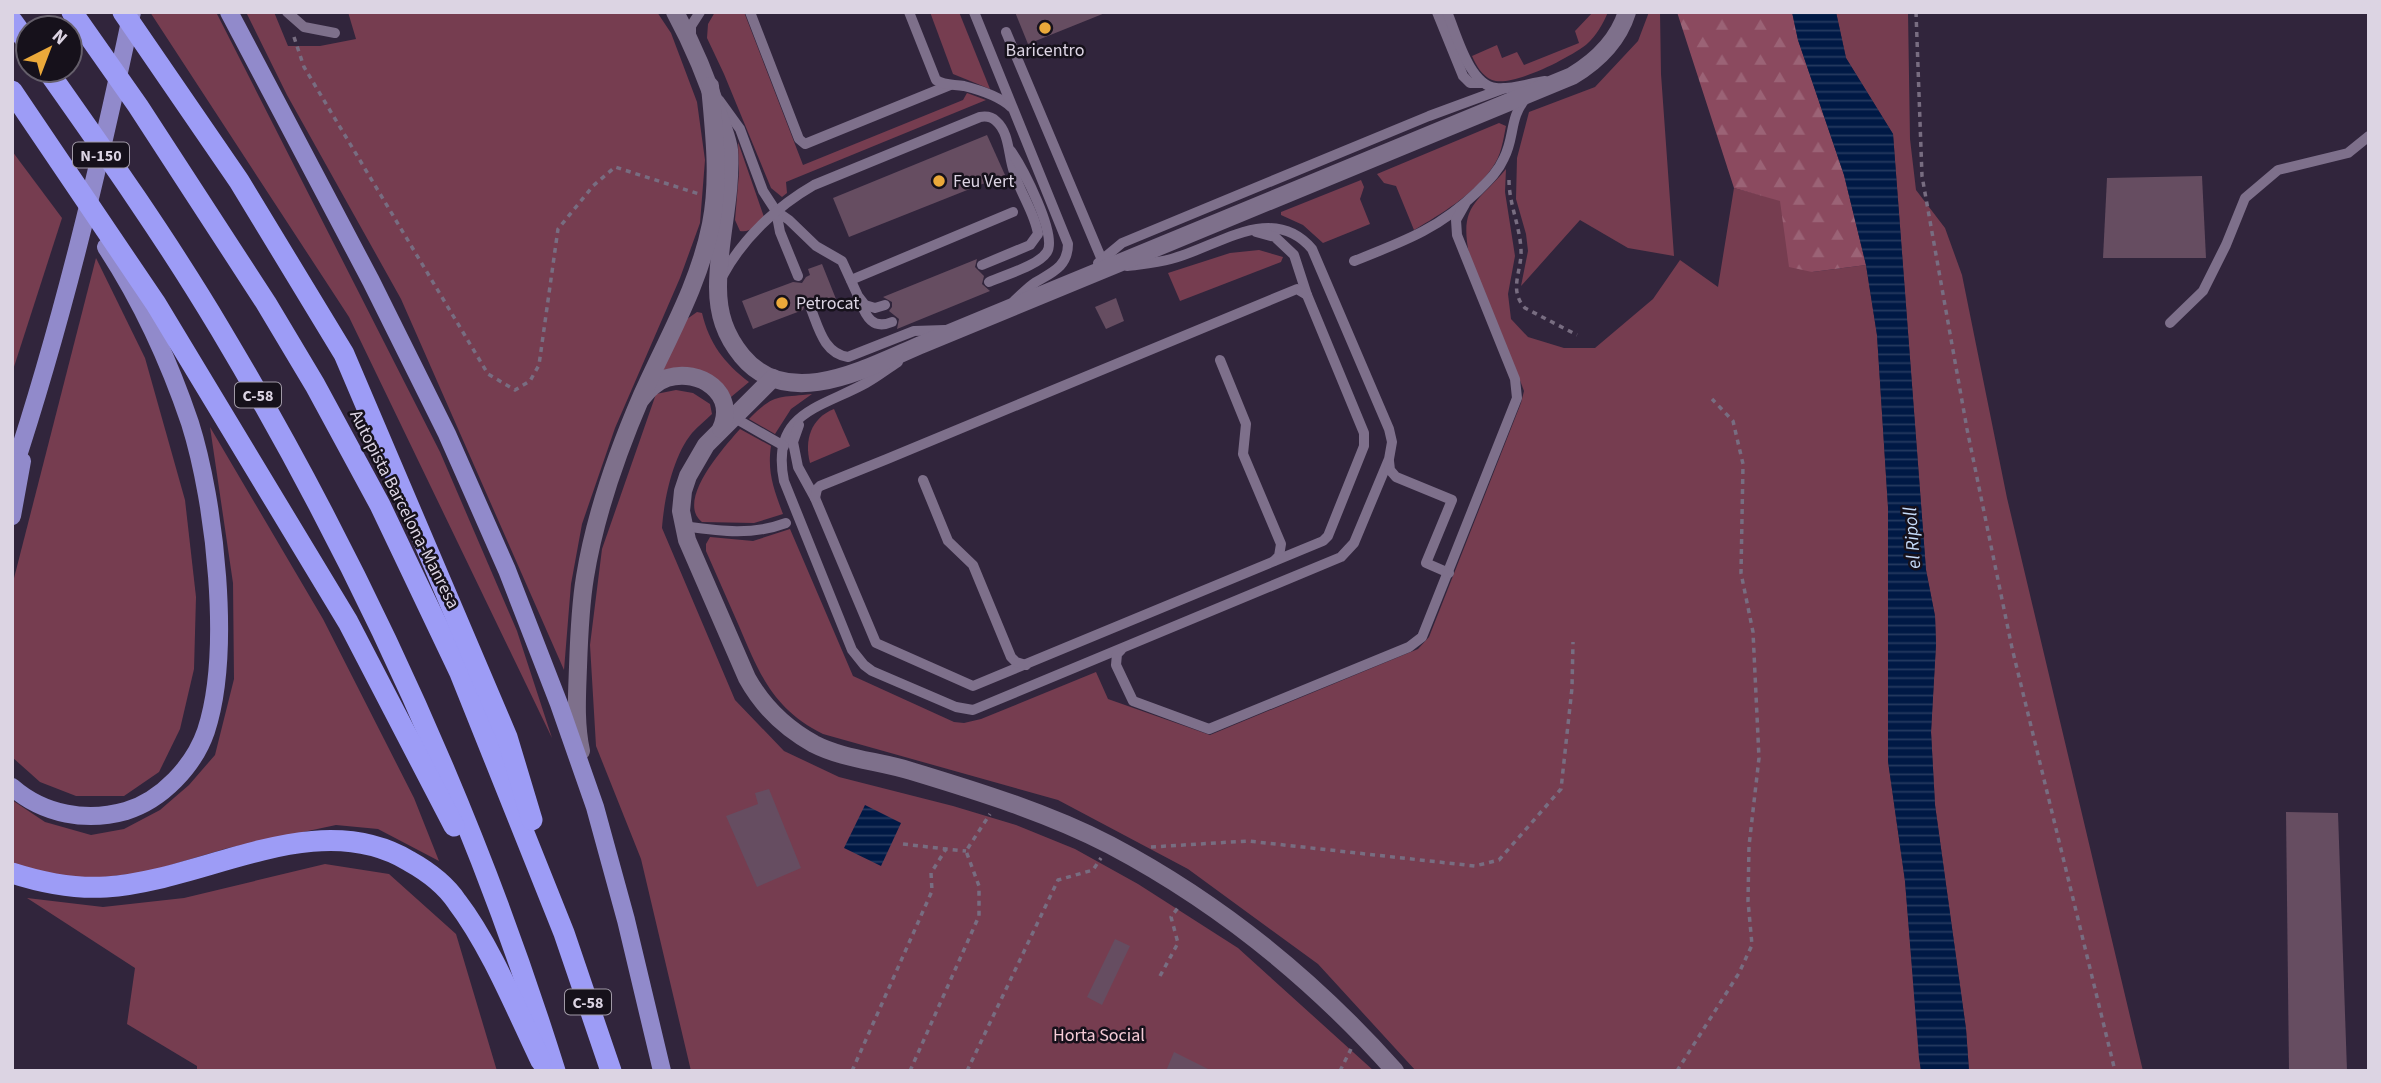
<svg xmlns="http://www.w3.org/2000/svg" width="2381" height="1083" font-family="'Source Sans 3',sans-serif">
<defs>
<pattern id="forest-firs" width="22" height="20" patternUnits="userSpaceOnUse" patternTransform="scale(1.75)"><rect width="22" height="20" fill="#8b4a5f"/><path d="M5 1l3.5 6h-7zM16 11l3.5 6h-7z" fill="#9b6376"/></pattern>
<pattern id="water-rules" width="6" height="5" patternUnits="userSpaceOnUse" patternTransform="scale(1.75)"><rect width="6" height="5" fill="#001945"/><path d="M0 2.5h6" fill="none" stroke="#253a60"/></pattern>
</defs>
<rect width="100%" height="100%" fill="#31253c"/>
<g fill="#763d50">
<polygon points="150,12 216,12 440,452 517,631 552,738 349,317"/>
<polygon points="246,12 274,12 288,46 320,46 356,39 348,12 657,12 671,33 697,102 705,160 700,223 680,278 615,428 582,524 571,584 564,670 401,299 287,95"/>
<polygon points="715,12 744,12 803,165 963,100 967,93 986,100 786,182 787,193 782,197 771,188 724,74 707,38 708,24"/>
<polygon points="930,12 959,12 990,89 953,74"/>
<path d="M 1593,12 L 1608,12 C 1603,24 1596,36 1587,44 C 1571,57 1512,88 1492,80 C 1482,76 1476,65 1472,56 L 1497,45 L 1502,58 L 1517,52 L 1524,65 L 1579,43 L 1575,31 Z"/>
<polygon points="1649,12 1660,12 1661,74 1674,256 1628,248 1580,220 1521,286 1528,251 1526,234 1516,199 1517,158 1529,112 1595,87 1638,41"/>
<polygon points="1836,12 1908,12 1910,139 1916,190 1945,228 1962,275 2007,498 2143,1071 1969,1071 1966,1029 1935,805 1931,732 1936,644 1935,616 1926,570 1893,134 1846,58"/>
<path d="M 1499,123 L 1506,126 C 1503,141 1501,156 1492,168 C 1473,195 1441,214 1414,230 L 1396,186 L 1384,183 L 1377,174 Z"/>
<path d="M 738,142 L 764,217 C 757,224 751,233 740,231 L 735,220 L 739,173 Z"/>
<polygon points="12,151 62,218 12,373"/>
<path d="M 1506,169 L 1505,192 L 1515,256 L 1508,294 L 1511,319 L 1528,337 L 1564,348 L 1595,348 L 1653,299 L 1680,260 L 1718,287 L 1734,188 L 1780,200 L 1812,272 L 1866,265 L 1877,335 L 1888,507 L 1888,761 L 1905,881 L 1921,1071 L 1416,1071 L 1318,964 L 1188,869 L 1058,800 L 823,734 C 773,709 760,675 739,626 C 728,601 717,576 706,551 L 706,544 L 710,537 L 753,541 L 790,529 L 853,676 L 954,722 L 964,723 L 981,719 L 1096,672 L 1108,699 L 1210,735 L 1418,649 L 1429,637 L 1521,403 L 1524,391 L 1521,383 L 1469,254 C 1459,204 1478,203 1506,169 Z"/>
<polygon points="1361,180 1364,187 1360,199 1370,224 1323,243 1303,225 1281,215 1281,212"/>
<polygon points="1259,250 1283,257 1281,262 1180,301 1168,273 1230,253"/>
<polygon points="96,258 145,358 185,500 196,597 194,669 180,729 159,772 124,796 76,796 40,782 12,757 12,586"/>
<path d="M 697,312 L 702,313 C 709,343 724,363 749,382 L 731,397 C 721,375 684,363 661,371 L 687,319 Z"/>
<path d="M 676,390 L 693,393 L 710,404 L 712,414 C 706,420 698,426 692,433 C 673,456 664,499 662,528 L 735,700 L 784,751 L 839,777 L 953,806 L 1016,825 L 1075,849 L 1138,884 L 1238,948 L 1374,1071 L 691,1071 L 641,859 L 596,746 L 590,645 L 602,549 L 656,394 Z"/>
<path d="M 812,394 L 791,409 L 775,434 L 749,419 C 774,393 779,398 812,394 Z"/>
<path d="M 834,409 L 850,446 L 810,463 C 804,440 811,418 834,409 Z"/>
<polygon points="210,427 323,619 414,798 439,861 378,829 336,825 228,848 147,872 88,879 43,875 12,862 12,800 45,822 91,835 124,829 160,810 189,785 215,755 234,679 233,583"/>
<path d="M 740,429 L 771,446 C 767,472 774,490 783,514 L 754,523 L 702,522 C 675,501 725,446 740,429 Z"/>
<polygon points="325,864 389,874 456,934 497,1071 197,1071 197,1066 127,1024 135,968 27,898 103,907 184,898"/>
</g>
<polygon fill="url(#forest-firs)" points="1677,12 1792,12 1798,40 1844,175 1866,265 1812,272 1789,267 1780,201 1734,188"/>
<g fill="url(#water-rules)">
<polygon points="1792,12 1836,12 1846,58 1893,134 1926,570 1935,616 1936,644 1931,732 1935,805 1966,1029 1969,1071 1921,1071 1919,1058 1905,881 1888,761 1888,507 1877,335 1866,265 1844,175 1798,40"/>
<polygon points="865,805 901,823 881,866 844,848"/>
</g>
<g fill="#664d61">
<polygon points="1015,12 1105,12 1105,13 1028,44"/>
<polygon points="987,135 1005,175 849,237 833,198"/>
<polygon points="2202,176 2206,258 2103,258 2107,178"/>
<polygon points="977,259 975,267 984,276 982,284 990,291 897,329 899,319 889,311 892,307 892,302 883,297"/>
<polygon points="822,264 838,304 824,309 821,303 817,304 809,301 805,305 803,310 753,329 742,301 793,282 802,283 806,277 810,275 808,269"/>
<polygon points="1116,298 1124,321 1106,329 1095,307"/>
<polygon points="769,789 801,868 757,887 726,816 758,804 755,793"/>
<polygon points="2286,812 2338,813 2347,1071 2289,1071"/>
<polygon points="1115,939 1130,946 1102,1005 1087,997"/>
<polygon points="1174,1052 1212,1071 1166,1071"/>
</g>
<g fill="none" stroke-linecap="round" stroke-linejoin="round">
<g stroke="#786d81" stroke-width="3.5" stroke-dasharray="5 5" stroke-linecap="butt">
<polyline points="1916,12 1922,176 1967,429 2012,648 2115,1071"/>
<polyline points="294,37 304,67 488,374 515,390 530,381 539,365 558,229 593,186 615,167 699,194"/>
<path d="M 1509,180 C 1509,204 1520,226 1521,250 C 1522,271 1508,290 1525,308 L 1577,335"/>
<polyline points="903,844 946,849"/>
<polyline points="1151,847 1248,841 1475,866 1499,860 1561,789 1572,688 1573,642"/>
<polyline points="1160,976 1178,943 1171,917 1180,905"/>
<polyline points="852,1071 932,891 931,873 946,849 966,851"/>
<polyline points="910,1071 979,916 979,886 966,851 990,814"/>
<polyline points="967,1071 1058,880 1093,870 1101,858"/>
<polyline points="1340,1071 1351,1049"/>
<polyline points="1677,1071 1739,973 1752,945 1748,901 1749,846 1759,758 1753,632 1741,573 1743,464 1733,421 1712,399"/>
</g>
<g stroke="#7e708b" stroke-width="10">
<polyline points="287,12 304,27 335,33"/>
<polyline points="750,12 799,139 805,144 950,85"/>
<path d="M 909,12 L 936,80 C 945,86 954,84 964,86 C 980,90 999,96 1011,107"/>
<path d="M 974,12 L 1068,244 C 1068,266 1053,272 1036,282 C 1028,287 1021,295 1014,301"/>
<polyline points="1437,12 1463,76 1470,83 1483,83"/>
<path d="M 1447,12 C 1457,35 1469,85 1496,88 C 1511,90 1530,83 1545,81"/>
<polyline points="1006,32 1102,260 1107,269 1111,269"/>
<polyline points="691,36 691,26 700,12"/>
<polyline points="719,100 740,129 763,191 776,211 789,220 816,246 842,261 858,296 865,305 875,308 885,305"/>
<polyline points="776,211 780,232 798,276"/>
<path d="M 1354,261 C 1402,242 1439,229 1477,192 C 1487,182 1498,172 1504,158 C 1515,137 1509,118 1526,98"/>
<polyline points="1098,263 1122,243 1429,116 1505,88"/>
<path d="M 722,277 C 742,239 776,207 814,185 L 980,117 C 986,116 992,117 996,121 C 1010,133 1008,156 1014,172 C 1020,193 1035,213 1038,234 L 1030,245 L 982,265"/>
<polyline points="851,280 1013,212"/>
<path d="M 989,282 C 1004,275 1038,266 1047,252 C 1058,235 1022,167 1011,151"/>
<path d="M 860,301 C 866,317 873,330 892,322"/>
<path d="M 811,309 C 819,329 824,353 848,357 L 914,331 L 945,330"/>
<polyline points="2170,323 2203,291 2226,245 2245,198 2278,170 2348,153 2369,136"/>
<polyline points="1220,360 1246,424 1243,454 1281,544 1279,556 1274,561"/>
<path d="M 898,362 C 887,369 877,377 866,383 C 821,408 770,412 784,481 L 852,650 L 864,665 L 872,671 L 956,707 L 973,710 L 1341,557 L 1354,543 L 1389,459 L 1392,442 L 1389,429 L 1312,249 C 1272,202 1218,247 1171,259 C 1157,263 1142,264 1127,266"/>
<polyline points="733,417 784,446"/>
<polyline points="799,425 793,442 798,467 815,498 876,643 973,686 1323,541 1328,536 1364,446 1364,433 1307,295 1294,255 1275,237 1256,232"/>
<polyline points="1389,461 1390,470 1396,477 1452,500 1426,563 1449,573"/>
<polyline points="923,480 948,541 973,565 1011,657 1016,662 1026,665"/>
<polyline points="815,498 817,489 820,486 887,459 1297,289 1307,295"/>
<path d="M 682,526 C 719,531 751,536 786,523"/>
<polyline points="1121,650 1117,654 1116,665 1133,701 1209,729 1409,647 1422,637 1517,398 1515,379 1457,235 1456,220 1465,204"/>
</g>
<g stroke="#7e708b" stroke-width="18">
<path d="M 675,12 C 694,47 708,81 720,119 C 723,129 728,140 729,150 C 732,196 718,241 718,287 C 718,314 725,335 742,356 C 789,413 870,366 923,344 L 1572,76 C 1597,61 1618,41 1627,12"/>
<path d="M 773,378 L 706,445 L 688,476 L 683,491 L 681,511 L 687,540 L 747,678 C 763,707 785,728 814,744 C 843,759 879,761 911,771 C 977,791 1048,813 1110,845 C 1218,902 1314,980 1395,1071"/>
<path d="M 641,399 C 648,390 655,382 667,378 C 700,368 737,393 721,429"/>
</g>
<path stroke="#7e708b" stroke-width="18" d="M 581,751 C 575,723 577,695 578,667 C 579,637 580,607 585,577 C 595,515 617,453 642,395 C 667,339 699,285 711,224 C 720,178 714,132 710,86"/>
<g stroke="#918acb" stroke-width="18">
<polyline points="229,12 371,281 447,434 507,570 559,704 595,807 626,920 662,1071"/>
<path d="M 12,474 C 62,323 99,168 132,12"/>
<polyline points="12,516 22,461"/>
<path d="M 12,787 C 44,815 87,822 126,811 C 162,800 194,766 206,731 C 232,652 215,502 190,423 C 169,361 142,302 106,247"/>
</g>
<g stroke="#9d9cf6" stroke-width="21">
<polyline points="72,12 138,106 266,303 315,385 380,505 460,673 564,933 611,1071"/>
<polyline points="123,12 239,181 344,354 507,737 532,820"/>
<polyline points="12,21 28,43"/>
<path d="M 47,70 C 107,155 167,240 220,329 C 359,562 474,812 555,1071"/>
<polyline points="12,91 156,304 348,622 454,826"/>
<path d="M 12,873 C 43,883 74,889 106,887 C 204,881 316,805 409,861 C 427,871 445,884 457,902 C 490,945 517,1011 541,1061"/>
</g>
</g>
<g fill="#eba93a" stroke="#16111b" stroke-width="2.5">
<circle cx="1045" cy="28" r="7"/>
<circle cx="939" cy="181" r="7"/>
<circle cx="782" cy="303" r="7"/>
</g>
<g text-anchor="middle" stroke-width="5" stroke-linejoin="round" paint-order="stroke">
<g fill="#16111b" stroke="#a19aa7" stroke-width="2">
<rect x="73" y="142.5" width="56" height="25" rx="5"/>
<rect x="235" y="382.5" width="46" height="25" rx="5"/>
<rect x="565" y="989.5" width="46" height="25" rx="5"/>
</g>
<g font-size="16" font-weight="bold" fill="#dcd4e3">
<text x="101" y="161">N-150</text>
<text x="258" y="401">C-58</text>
<text x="588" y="1008">C-58</text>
</g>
<g font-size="18" fill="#dcd4e3" stroke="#16111b" text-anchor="start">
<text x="1045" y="56" text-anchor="middle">Baricentro</text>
<text x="953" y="187">Feu Vert</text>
<text x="796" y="309">Petrocat</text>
</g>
<g font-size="18" fill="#dcd4e3" stroke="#16111b">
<text transform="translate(405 509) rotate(63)" y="6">Autopista Barcelona-Manresa</text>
</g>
<g font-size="18" fill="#f5ccd7" stroke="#16111b">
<text x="1099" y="1041">Horta Social</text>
</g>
<g font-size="19" font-style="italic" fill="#c6dbfa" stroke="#16111b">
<text transform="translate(1911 538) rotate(-94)" y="7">el Ripoll</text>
</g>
</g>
<rect width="2381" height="1083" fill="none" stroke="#dcd4e3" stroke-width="28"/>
<g transform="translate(49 49) rotate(42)"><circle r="33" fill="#16111b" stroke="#655f6b" stroke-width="2"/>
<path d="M0-5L12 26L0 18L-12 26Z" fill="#eba93a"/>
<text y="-10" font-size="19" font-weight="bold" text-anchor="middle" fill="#dcd4e3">N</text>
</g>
</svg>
